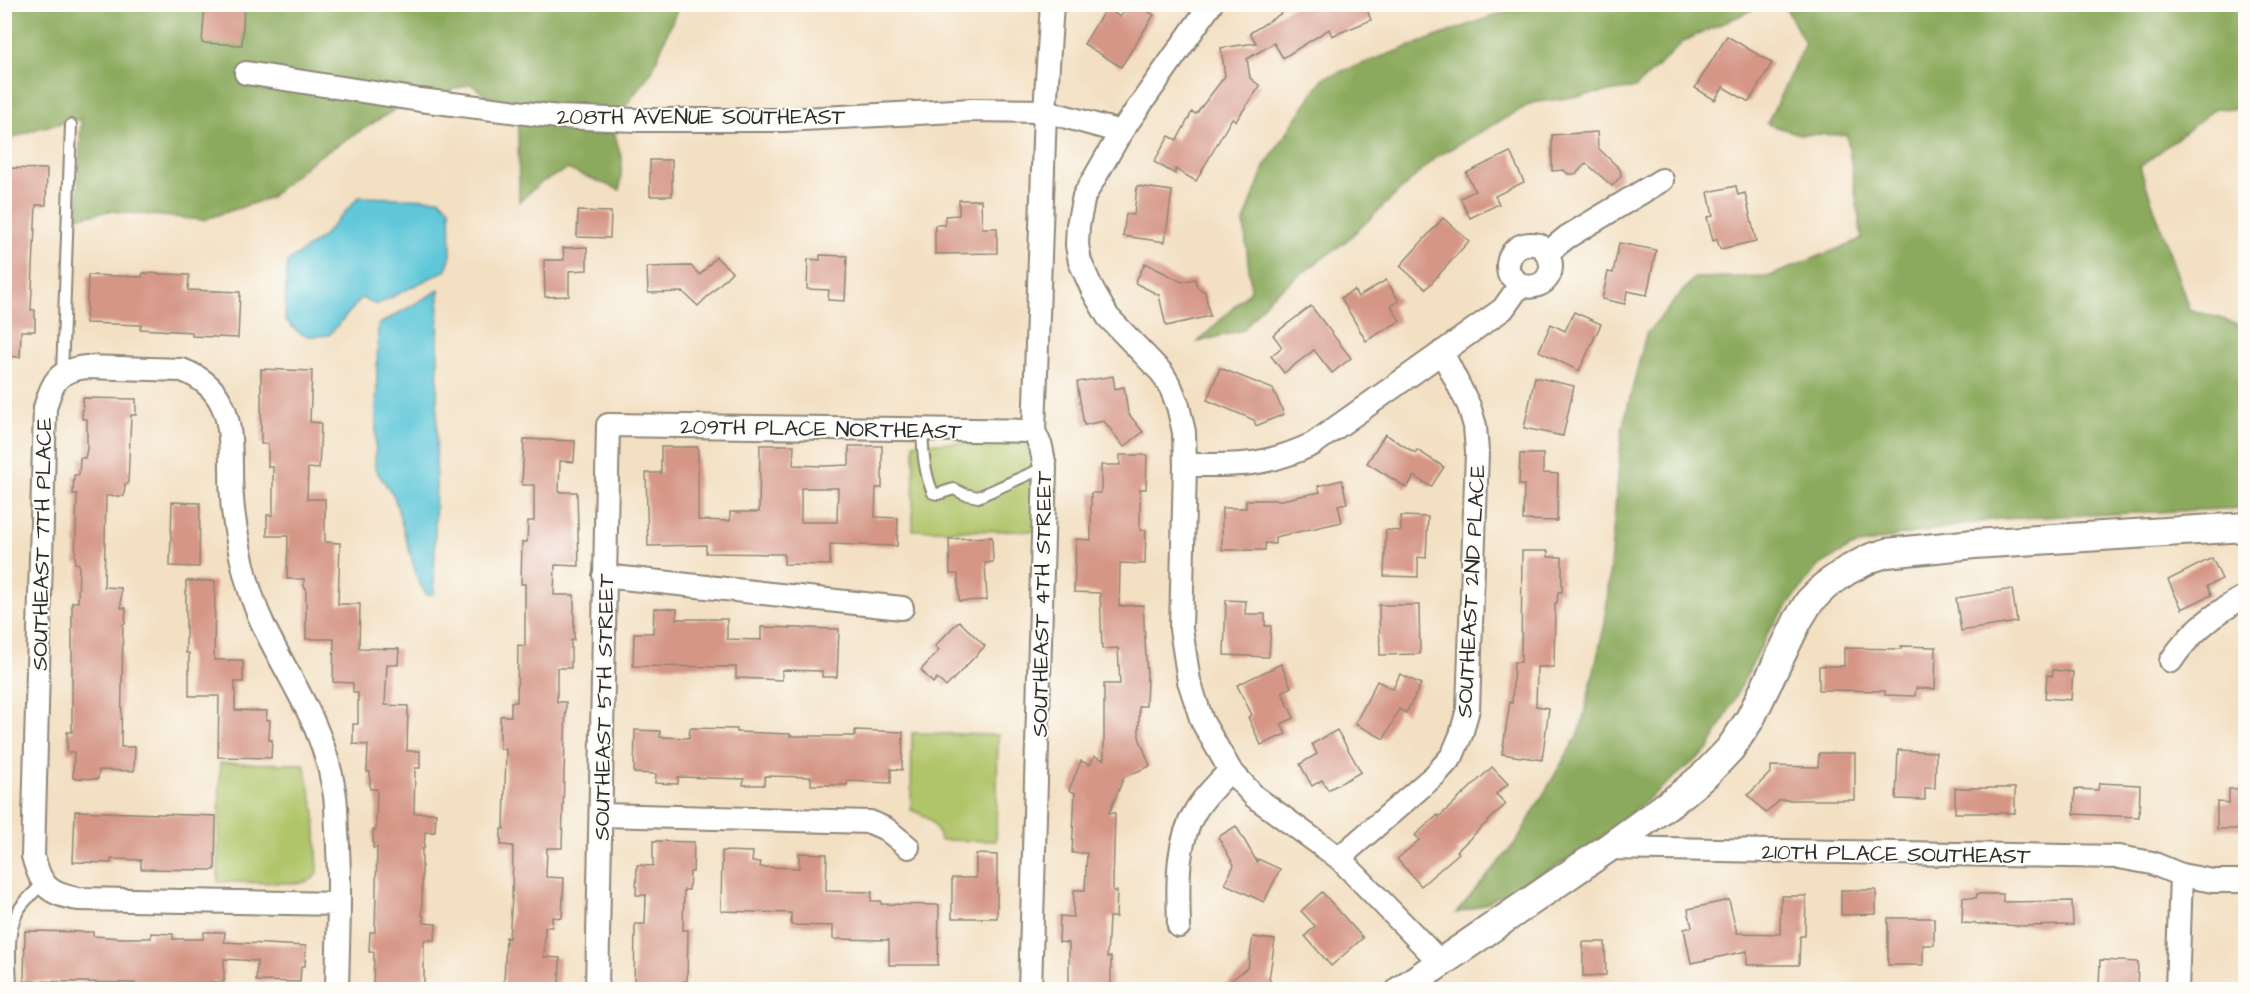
<svg xmlns="http://www.w3.org/2000/svg" width="2250" height="994" font-family="'Architects Daughter',sans-serif">
<rect width="100%" height="100%" fill="#fdfcf7"/>
<filter id="ink" filterUnits="userSpaceOnUse"><feTurbulence type="fractalNoise" baseFrequency=".0167" numOctaves="2"/><feDisplacementMap in="SourceGraphic" scale="12" xChannelSelector="R" yChannelSelector="G"/><feConvolveMatrix kernelMatrix="1 2 1 2 8 2 1 2 1" color-interpolation-filters="sRGB"/></filter>
<filter id="wash" filterUnits="userSpaceOnUse"><feTurbulence type="fractalNoise" baseFrequency=".008" numOctaves="4" result="noise"/><feDisplacementMap in="SourceGraphic" scale="24" xChannelSelector="R" yChannelSelector="G"/><feGaussianBlur stdDeviation="1.35" result="paint"/><feColorMatrix in="noise" values="0 0 0 0 0 0 0 0 0 0 0 0 0 0 0 0 0 1.4 0 .05"/><feComposite in="paint" operator="in"/></filter>
<g filter="url(#wash)">
<rect width="100%" height="100%" fill="#f3e0c3"/>
<g fill="#b0c469" stroke="#6e784a" stroke-width="1.5">
<polygon points="1028,438 1036,451 1040,531 913,530 914,443 1019,443"/>
<path d="M 912,733 L 998,735 L 996,841 L 940,840 C 937,823 926,815 911,810 Z"/>
<polygon points="220,763 304,764 315,813 318,871 313,879 302,883 218,882"/>
</g>
<g fill="#8caa5d" stroke="#5c6a44" stroke-width="1.5">
<polygon points="1514,4 1763,5 1684,41 1635,88 1532,103 1436,157 1345,242 1270,297 1243,330 1198,342 1251,290 1244,222 1264,167 1323,78 1504,12"/>
<polygon points="5,5 679,5 652,71 612,124 622,160 620,190 567,169 540,183 519,202 518,122 471,84 402,105 313,160 269,198 203,220 110,211 77,217 81,119 39,128 5,141"/>
<polygon points="1784,5 2245,5 2245,110 2216,108 2140,167 2189,309 2245,326 2245,508 1998,519 1902,535 1851,547 1818,566 1770,629 1709,749 1584,851 1481,906 1456,913 1516,842 1580,731 1605,623 1622,430 1646,334 1694,278 1770,276 1862,239 1847,135 1800,134 1767,124 1805,43"/>
</g>
<g fill="#5ec7d9" stroke="#447982" stroke-width="1.5">
<path d="M 359,197 L 439,199 L 450,209 L 451,255 L 446,270 L 376,305 L 362,298 L 329,335 C 306,338 300,337 285,319 L 287,263 L 322,237 Z"/>
<polygon points="439,290 434,594 427,595 418,581 394,496 375,469 378,325"/>
</g>
<g id="blocks">
<g fill="#d59686" fill-rule="evenodd">
<polygon points="205,4 244,4 242,45 202,43"/>
<polygon points="1129,4 1137,4 1154,15 1121,67 1084,44 1106,8 1120,17"/>
<polygon points="1296,4 1365,4 1371,20 1332,36 1329,29 1283,58 1274,43 1247,59 1250,78 1260,86 1236,121 1232,118 1196,181 1175,169 1175,174 1154,162 1169,136 1177,140 1192,112 1196,114 1225,76 1221,48 1256,43 1250,33"/>
<polygon points="1727,36 1772,63 1749,102 1723,87 1715,100 1695,88"/>
<polygon points="1597,132 1598,148 1620,169 1621,176 1612,186 1586,163 1576,174 1568,174 1564,170 1552,171 1552,135"/>
<polygon points="1510,152 1524,182 1495,196 1499,204 1470,218 1460,198 1475,191 1466,173"/>
<rect x="650" y="160" width="22" height="36"/>
<polygon points="4,168 47,169 46,205 36,205 31,310 35,310 35,331 21,331 20,357 4,356"/>
<polygon points="1137,186 1172,191 1165,242 1123,236 1126,214 1134,215"/>
<polygon points="1736,186 1738,195 1745,193 1756,241 1720,249 1717,239 1713,241 1707,217 1713,216 1708,192"/>
<polygon points="959,200 981,200 982,228 997,228 997,253 935,254 935,225 945,225 945,216 959,215"/>
<polygon points="578,211 611,212 610,238 577,237"/>
<polygon points="1443,218 1469,241 1426,289 1400,266"/>
<polygon points="1619,243 1656,250 1647,295 1627,291 1625,304 1602,299 1608,272 1613,273"/>
<polygon points="587,247 587,270 569,271 569,296 545,297 544,260 564,260 563,248"/>
<polygon points="820,255 847,256 845,301 828,300 829,290 807,289 808,259 820,260"/>
<polygon points="716,257 732,272 698,306 683,292 648,293 647,267 691,266 700,275"/>
<polygon points="1145,263 1182,282 1195,279 1197,287 1205,292 1210,316 1166,326 1159,295 1135,283"/>
<polygon points="143,273 189,275 188,290 240,292 238,338 192,336 192,332 140,329 141,325 86,323 88,275 142,277"/>
<polygon points="1386,280 1399,301 1391,306 1400,321 1366,341 1341,298 1354,290 1358,297"/>
<polygon points="1311,306 1351,358 1332,373 1314,350 1284,373 1271,356 1282,347 1273,335"/>
<polygon points="1574,312 1601,324 1579,371 1539,351 1551,324 1565,331"/>
<polygon points="1220,368 1273,389 1284,414 1256,426 1254,420 1207,400"/>
<polygon points="261,369 312,371 310,422 321,423 319,469 308,468 307,499 325,499 325,542 340,543 338,604 360,604 359,648 399,649 398,665 387,664 385,705 408,706 407,751 420,751 420,768 415,768 414,813 436,813 435,832 425,832 424,849 422,849 422,916 424,916 424,923 436,924 435,940 424,940 424,990 373,990 374,952 369,952 370,932 375,932 377,848 373,848 373,830 376,830 377,789 370,789 370,772 367,772 368,745 353,744 353,724 358,724 358,693 353,692 353,683 333,682 334,639 306,639 306,588 304,588 304,579 287,579 288,536 267,536 267,515 273,515 273,467 268,467 268,444 261,444"/>
<polygon points="1113,376 1115,389 1124,387 1128,413 1143,432 1124,447 1104,421 1084,425 1077,382"/>
<polygon points="1535,377 1574,386 1563,436 1524,428"/>
<polygon points="83,398 136,399 136,415 131,415 128,484 125,484 124,496 106,496 104,587 121,588 121,608 126,608 125,624 123,624 121,747 135,747 134,771 99,770 98,779 73,778 74,752 67,752 67,732 72,732 72,602 78,602 79,564 75,563 77,494 73,494 74,475 79,475 80,458 85,458 87,449 87,419 82,419"/>
<polygon points="1385,434 1415,453 1417,450 1444,467 1431,487 1414,476 1407,488 1367,463"/>
<polygon points="524,439 575,441 574,462 560,461 559,492 577,492 579,566 555,565 554,595 574,595 574,640 571,640 571,668 557,668 557,702 566,702 562,848 547,848 546,877 564,878 562,918 552,917 552,927 545,927 544,957 560,958 559,988 504,985 506,937 509,938 512,898 513,846 501,845 501,829 504,829 506,749 500,749 500,716 511,716 511,702 517,702 518,645 525,646 525,584 521,584 522,542 527,542 528,521 534,521 534,485 522,485"/>
<path d="M 760,445 L 794,445 L 793,465 L 825,466 L 849,465 L 849,446 L 882,446 L 882,488 L 876,488 L 875,517 L 898,518 L 897,546 L 830,544 L 830,565 L 784,564 L 784,554 L 706,553 L 706,545 L 648,546 L 646,473 L 661,473 L 661,447 L 698,447 L 698,520 L 730,521 L 730,512 L 759,512 ZM 801,488 L 838,488 L 837,522 L 801,522 Z"/>
<polygon points="1520,454 1543,454 1543,473 1558,474 1557,521 1523,520 1524,485 1519,485"/>
<polygon points="1120,455 1147,455 1146,489 1140,489 1140,530 1146,530 1145,564 1120,563 1119,606 1143,605 1147,676 1146,706 1139,706 1139,737 1150,766 1124,777 1109,813 1115,813 1113,882 1113,891 1117,891 1116,917 1109,917 1107,957 1111,957 1111,989 1069,990 1069,943 1059,942 1060,916 1073,917 1074,890 1085,890 1087,853 1072,853 1075,793 1069,790 1081,761 1090,765 1094,756 1104,760 1104,684 1120,684 1118,648 1102,649 1100,593 1074,592 1076,539 1091,540 1091,493 1101,493 1101,465 1120,465"/>
<polygon points="1342,480 1347,503 1338,505 1342,522 1275,537 1275,544 1265,543 1265,550 1222,550 1222,508 1246,508 1246,500 1282,500 1320,492 1318,486"/>
<polygon points="172,502 200,503 199,567 170,566"/>
<polygon points="1401,516 1428,517 1426,558 1418,557 1418,577 1384,576 1386,530 1401,531"/>
<polygon points="992,537 993,562 985,563 987,600 959,601 958,574 950,574 949,539"/>
<polygon points="1522,551 1548,551 1548,557 1562,557 1562,592 1558,592 1557,603 1555,603 1554,667 1537,667 1536,706 1549,708 1542,760 1502,754 1510,702 1512,703 1514,662 1521,662"/>
<polygon points="2212,558 2222,579 2207,586 2211,595 2182,609 2168,580"/>
<polygon points="186,581 215,581 214,660 243,660 243,682 235,682 235,710 267,711 266,720 270,720 269,740 272,740 271,758 218,757 219,696 189,696 189,653 186,653"/>
<polygon points="2012,589 2017,622 1961,631 1956,598"/>
<polygon points="1226,600 1246,601 1245,614 1265,614 1265,626 1271,626 1269,657 1224,655"/>
<polygon points="1379,605 1419,605 1420,654 1380,655"/>
<polygon points="654,608 677,609 676,619 727,619 727,639 761,640 761,627 839,629 837,677 822,677 822,671 782,670 782,680 736,678 736,667 633,666 634,633 653,633"/>
<polygon points="959,621 985,646 946,687 937,678 933,683 921,670 939,650 935,646"/>
<polygon points="1901,646 1936,647 1935,689 1916,688 1915,696 1885,695 1885,691 1819,690 1819,666 1844,666 1844,648 1901,649"/>
<polygon points="1281,664 1291,687 1282,692 1294,718 1281,724 1286,734 1261,745 1248,717 1252,715 1237,685"/>
<polygon points="2053,670 2073,672 2071,700 2045,698 2047,675 2052,676"/>
<polygon points="1400,674 1421,684 1406,713 1399,709 1384,739 1355,724 1377,681 1393,689"/>
<polygon points="690,728 737,729 737,732 790,734 790,736 855,736 855,730 903,732 902,770 891,769 891,783 848,781 847,785 811,785 811,777 765,776 764,785 743,785 744,779 678,777 678,784 655,783 656,774 634,773 635,730 660,731 660,737 689,738"/>
<polygon points="1337,730 1361,772 1328,790 1322,780 1312,786 1300,764 1317,754 1312,744"/>
<polygon points="1898,750 1936,752 1935,788 1925,788 1925,800 1896,799"/>
<polygon points="1819,753 1855,753 1855,800 1780,800 1766,813 1748,795 1771,772 1771,766 1818,767"/>
<polygon points="1492,767 1508,784 1496,794 1506,804 1457,851 1459,853 1421,886 1397,859 1419,840 1415,835 1438,815 1439,817"/>
<polygon points="2099,783 2140,785 2139,817 2074,814 2075,789 2098,790"/>
<rect x="1955" y="788" width="60" height="25"/>
<polygon points="2229,789 2246,789 2246,829 2217,829 2217,802 2229,803"/>
<polygon points="75,811 216,816 215,870 141,869 141,860 111,859 111,863 73,862"/>
<polygon points="1236,826 1257,862 1258,859 1280,869 1264,902 1225,884 1234,865 1218,837"/>
<polygon points="653,841 694,842 693,872 690,872 689,890 684,890 683,930 688,930 687,981 684,981 684,990 634,990 635,924 645,924 646,895 636,895 637,865 653,866"/>
<polygon points="722,851 753,852 752,862 761,862 760,867 799,868 799,853 827,854 826,891 872,892 871,901 881,901 881,904 939,905 938,965 889,965 889,940 833,939 833,926 791,925 791,913 721,911"/>
<polygon points="976,854 997,855 997,918 952,918 952,878 976,878"/>
<polygon points="1841,890 1876,890 1876,914 1841,915"/>
<polygon points="1322,892 1363,938 1331,966 1305,936 1315,926 1301,911"/>
<polygon points="1977,894 2003,894 2003,902 2072,901 2073,925 2023,926 1962,923 1963,897 1976,898"/>
<polygon points="1781,896 1806,896 1805,936 1800,936 1799,965 1747,965 1747,951 1691,963 1684,929 1692,927 1688,909 1729,900 1737,933 1780,934"/>
<polygon points="1888,918 1934,918 1934,945 1923,945 1923,965 1888,965"/>
<polygon points="25,931 93,932 93,936 121,938 151,938 151,933 173,934 173,939 203,939 204,932 225,932 224,942 306,946 305,966 301,966 300,982 256,981 257,961 224,959 224,982 211,982 210,990 135,990 135,983 24,981"/>
<polygon points="1253,937 1275,940 1269,979 1277,990 1219,990 1248,967"/>
<polygon points="1583,942 1605,942 1606,975 1583,976"/>
<polygon points="2100,960 2138,962 2137,990 2099,989"/>
</g>
</g>
</g>
<g filter="url(#ink)">
<use href="#blocks" fill-opacity="0" stroke="#8f8677" stroke-width="1.5"/>
<g fill="none" stroke-linecap="round" stroke-linejoin="round">
<g stroke="#8f8677" stroke-width="14">
<g id="service">
<polyline points="62,374 71,125"/>
<path d="M 922,430 C 923,452 924,472 933,493 L 938,494 L 954,489 L 964,494 L 978,497 L 1045,467"/>
<path d="M 11,990 C 11,965 5,930 20,908 C 26,899 36,891 43,883"/>
</g>
</g>
<g stroke="#8f8677" stroke-width="26">
<g id="minor">
<polyline points="1211,4 1121,132 1084,196 1078,225 1077,245 1080,262 1093,291 1108,317 1162,373 1171,388 1178,406 1184,432 1185,465 1181,629 1189,681 1202,721 1230,770 1255,797 1339,858 1440,962"/>
<polyline points="246,73 420,100 558,117 636,120 784,120 973,110 1045,111 1121,132"/>
<polyline points="1547,253 1567,237 1662,180"/>
<path d="M 1185,465 C 1238,465 1264,467 1313,444 L 1503,309 L 1520,285 C 1548,294 1563,263 1539,245 C 1519,240 1504,254 1509,274 L 1520,285"/>
<polyline points="604,576 902,608"/>
<path d="M 2171,661 C 2189,633 2216,612 2246,596"/>
<polyline points="602,815 870,822 886,829 908,847"/>
<polyline points="1608,848 2119,857 2152,863 2181,875 2213,881 2246,881"/>
<polyline points="1339,858 1435,775 1452,756 1461,735 1468,709 1477,452 1475,426 1469,406 1442,352"/>
<path d="M 1179,926 C 1178,887 1175,844 1196,810 C 1205,795 1219,783 1230,770"/>
<path d="M 337,990 C 338,937 341,884 337,831 C 336,818 337,804 334,790 C 323,725 293,686 265,629 C 254,606 246,581 241,556 C 237,537 233,517 232,498 C 228,448 242,392 182,370 L 86,367 C 58,370 52,382 45,408 L 33,856 C 41,886 48,894 78,899 L 339,904"/>
<polyline points="597,990 608,425 1034,431"/>
<polyline points="1030,990 1045,467 1041,447 1034,431 1045,111 1052,4"/>
<polyline points="2177,990 2181,875"/>
</g>
</g>
<g stroke="#8f8677" stroke-width="32">
<polyline id="tertiary" points="1401,990 1608,848 1681,795 1707,773 1730,749 1750,719 1798,620 1809,602 1825,586 1846,571 1871,558 1887,553 1974,544 2246,527"/>
</g>
<use href="#service" stroke="#fff" stroke-width="10"/>
<use href="#minor" stroke="#fff" stroke-width="22"/>
<use href="#tertiary" stroke="#fff" stroke-width="28"/>
</g>
</g>
<g text-anchor="middle" stroke-width="4.5" stroke-linejoin="round" paint-order="stroke">
<g font-size="22" fill="#2b2b2b" stroke="#fdfcf7">
<text x="701" y="124">208TH AVENUE SOUTHEAST</text>
<text transform="translate(821 428) rotate(1)" y="8">209TH PLACE NORTHEAST</text>
<text transform="translate(41 544) rotate(-89)" y="8">SOUTHEAST 7TH PLACE</text>
<text transform="translate(1470 591) rotate(-87)" y="8">SOUTHEAST 2ND PLACE</text>
<text transform="translate(1041 604) rotate(-89)" y="8">SOUTHEAST 4TH STREET</text>
<text transform="translate(603 707) rotate(-89)" y="8">SOUTHEAST 5TH STREET</text>
<text transform="translate(1896 853) rotate(1)" y="8">210TH PLACE SOUTHEAST</text>
</g>
</g>
<rect width="2250" height="994" fill="none" stroke="#fdfcf7" stroke-width="24"/>
</svg>
